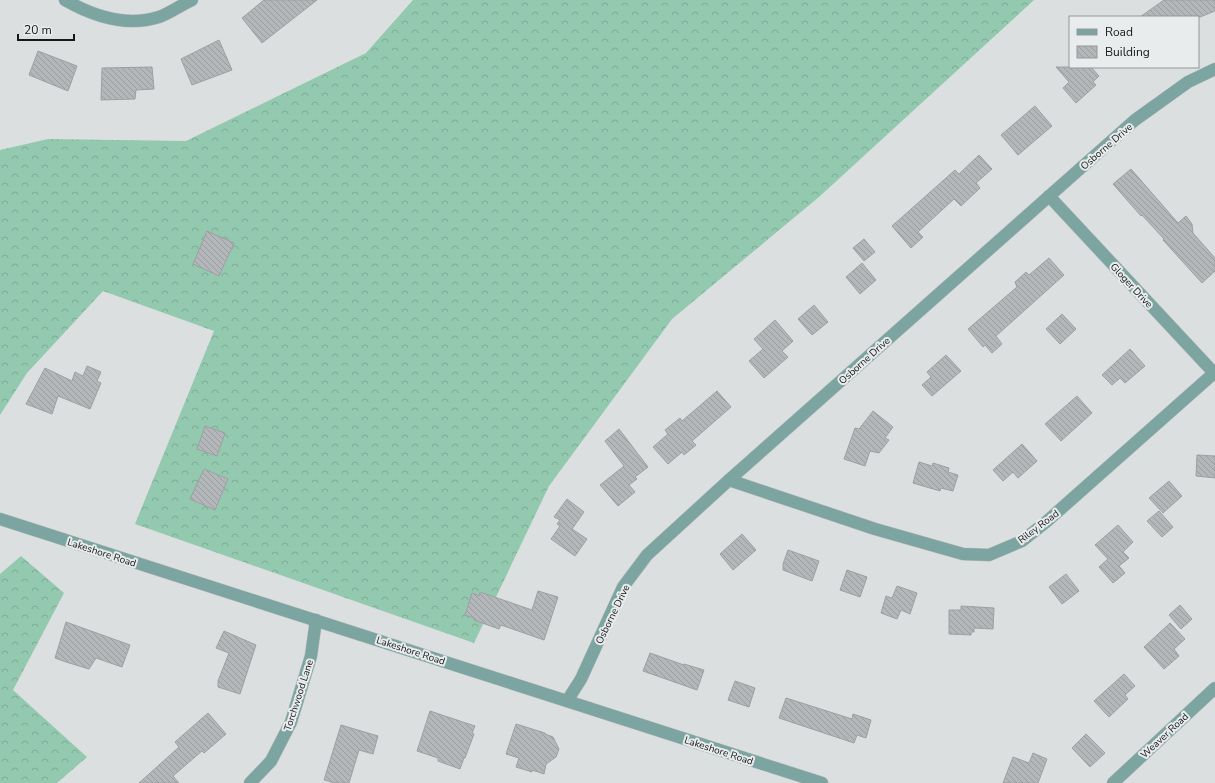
<svg xmlns="http://www.w3.org/2000/svg" width="1215" height="783" font-family="'Nunito Sans',sans-serif">
<defs>
<pattern id="forest-crowns" width="20" height="18" patternUnits="userSpaceOnUse"><rect width="20" height="18" fill="#93c9af"/><path d="M2 6a3 3 0 1 1 6 0M12 15a3 3 0 1 1 6 0" fill="none" stroke="#7eac96"/></pattern>
<pattern id="building-back-hatch" width="6" height="6" patternUnits="userSpaceOnUse"><rect width="6" height="6" fill="#b4b7b9"/><path d="M-1 5l2 2M0 0l6 6M5-1l2 2" fill="none" stroke="#9a9d9e"/></pattern>
</defs>
<rect width="100%" height="100%" fill="#dbdfe0"/>
<g fill="url(#forest-crowns)">
<polygon points="413,0 1034,0 819,197 672,319 549,486 474,643 135,524 214,331 103,291 27,373 0,415 0,150 48,139 186,141 366,53"/>
<polygon points="21,556 64,593 13,690 87,757 57,783 0,783 0,574"/>
</g>
<g fill="url(#building-back-hatch)" stroke="#9da0a2">
<polygon points="264,0 317,0 262,43 242,18"/>
<polygon points="1164,0 1215,0 1215,11 1200,17 1140,17"/>
<polygon points="219,40 232,70 192,85 181,59"/>
<polygon points="38,51 77,66 68,91 29,75"/>
<polygon points="152,67 154,89 136,90 135,99 101,100 102,68"/>
<polygon points="1056,67 1091,67 1099,76 1093,82 1096,85 1076,103 1063,88 1069,82"/>
<polygon points="1035,106 1052,126 1018,155 1001,135"/>
<polygon points="979,155 992,169 976,183 980,188 961,206 954,199 918,232 923,237 911,248 892,226 955,170 959,174"/>
<polygon points="1131,169 1178,223 1186,216 1192,224 1193,233 1215,258 1215,271 1202,283 1163,240 1164,239 1142,215 1141,216 1113,184"/>
<polygon points="207,231 234,243 219,276 193,264"/>
<polygon points="864,239 875,252 864,261 853,248"/>
<polygon points="1049,258 1064,275 996,336 1002,344 992,353 985,345 983,347 968,329 1017,287 1015,282 1026,272 1029,275"/>
<polygon points="862,263 876,280 860,294 846,277"/>
<polygon points="814,305 828,322 812,335 798,319"/>
<polygon points="1062,314 1076,329 1060,344 1046,329"/>
<polygon points="775,320 793,341 782,351 788,357 764,378 749,361 763,349 754,339"/>
<polygon points="1130,349 1145,366 1125,383 1120,378 1112,385 1102,375"/>
<polygon points="946,355 961,371 932,396 922,385 931,377 927,372"/>
<polygon points="87,366 101,372 97,381 101,383 90,409 58,396 52,414 26,404 45,368 72,381 75,372 83,376"/>
<polygon points="717,391 731,407 692,441 696,445 684,455 682,452 668,464 653,447 668,434 665,430 680,418 682,421"/>
<polygon points="1077,396 1092,413 1061,441 1045,424"/>
<polygon points="873,411 893,427 885,438 889,440 879,453 870,451 865,466 844,459 855,428 859,429"/>
<polygon points="205,426 225,433 217,456 197,449"/>
<polygon points="619,429 648,467 635,477 637,479 629,485 635,492 618,506 600,485 624,466 605,441"/>
<polygon points="1022,444 1037,461 1018,478 1013,472 1003,481 993,470"/>
<polygon points="1197,455 1215,456 1215,478 1196,476"/>
<polygon points="919,462 932,466 933,463 949,468 948,472 958,475 953,491 941,488 940,491 913,483"/>
<polygon points="204,469 228,479 215,510 190,499"/>
<polygon points="1169,481 1182,496 1163,513 1149,498"/>
<polygon points="567,499 584,512 572,529 587,539 575,556 551,539 560,526 557,524 560,520 554,517"/>
<polygon points="1159,511 1173,527 1162,537 1147,521"/>
<polygon points="1118,525 1133,542 1123,552 1129,558 1119,566 1125,573 1113,583 1099,567 1108,559 1095,545"/>
<polygon points="742,534 756,550 733,570 720,554"/>
<polygon points="788,550 819,561 812,581 783,570 783,564"/>
<polygon points="847,570 867,577 860,597 840,590"/>
<polygon points="1066,574 1079,591 1062,604 1049,587"/>
<polygon points="897,586 917,593 910,614 901,610 897,619 881,613 886,596 892,598"/>
<polygon points="538,591 558,597 544,640 501,625 499,629 474,620 474,618 465,615 472,593 479,596 480,592 532,610"/>
<polygon points="1180,605 1192,619 1181,629 1169,615"/>
<polygon points="961,606 994,608 993,629 974,628 974,632 971,632 971,635 949,634 949,610 961,610"/>
<polygon points="66,622 130,645 122,667 96,658 89,669 66,662 55,658"/>
<polygon points="1170,623 1185,639 1174,649 1179,656 1164,669 1144,647"/>
<polygon points="224,631 256,645 240,694 218,687 218,681 229,653 216,648"/>
<polygon points="650,653 684,665 684,664 704,670 697,690 643,671"/>
<polygon points="1124,674 1135,686 1125,695 1128,699 1109,717 1094,701"/>
<polygon points="735,681 755,688 749,707 728,700"/>
<polygon points="786,698 852,719 853,714 871,720 866,738 857,735 854,743 779,718"/>
<polygon points="430,711 475,726 472,733 474,734 465,758 464,758 460,769 438,761 438,758 417,751"/>
<polygon points="208,713 226,734 204,753 202,751 173,776 179,783 139,783 179,747 175,742"/>
<polygon points="516,724 545,733 545,734 553,737 559,749 556,757 546,764 544,774 532,770 532,772 516,767 519,758 506,754"/>
<polygon points="341,725 378,736 373,754 359,750 349,783 335,783 324,780"/>
<polygon points="1086,734 1105,753 1090,767 1072,748"/>
<polygon points="1033,753 1047,759 1038,783 1003,783 1013,757 1029,763"/>
</g>
<g fill="none" stroke-linecap="round" stroke-linejoin="round">
<g stroke="#b8bbbc" stroke-width="13">
<g id="minor">
<path d="M 65,0 C 93,16 127,27 159,17 C 170,13 181,5 192,0"/>
<polyline points="1049,196 1215,374"/>
<polyline points="729,480 875,529 963,554 989,555 1022,541 1046,522 1214,373"/>
<polyline points="567,701 581,679 623,587 647,555 729,480 1135,120 1188,82 1215,69"/>
<polyline points="250,783 271,761 291,722 311,656 316,620"/>
<polyline points="1113,783 1215,688"/>
</g>
</g>
<g stroke="#b8bbbc" stroke-width="13">
<polyline id="tertiary" points="0,519 822,783"/>
</g>
<use href="#minor" stroke="#7ca4a1" stroke-width="12"/>
<use href="#tertiary" stroke="#7ca4a1" stroke-width="12"/>
</g>
<g text-anchor="middle" stroke-width="4" stroke-linejoin="round" paint-order="stroke">
<g font-size="10" fill="#161718" stroke="#e8eced">
<text transform="translate(1106 146) rotate(-41)" y="4">Osborne Drive</text>
<text transform="translate(1132 285) rotate(47)" y="4">Gloger Drive</text>
<text transform="translate(864 360) rotate(-42)" y="4">Osborne Drive</text>
<text transform="translate(1038 526) rotate(-37)" y="4">Riley Road</text>
<text transform="translate(102 552) rotate(18)" y="4">Lakeshore Road</text>
<text transform="translate(612 614) rotate(-64)" y="4">Osborne Drive</text>
<text transform="translate(411 650) rotate(18)" y="4">Lakeshore Road</text>
<text transform="translate(298 695) rotate(-72)" y="4">Torchwood Lane</text>
<text transform="translate(1164 735) rotate(-43)" y="4">Weaver Road</text>
<text transform="translate(719 750) rotate(18)" y="4">Lakeshore Road</text>
</g>
</g>
<rect x="1069" y="16" width="130" height="52" fill="#e8eced" stroke="#949798"/>
<rect x="1077" y="29" width="20" height="6" fill="#7ca4a1" stroke="#949798"/>
<text x="1105" y="36" font-size="12" fill="#161718">Road</text>
<rect x="1077" y="46" width="20" height="12" fill="url(#building-back-hatch)" stroke="#949798"/>
<text x="1105" y="56" font-size="12" fill="#161718">Building</text>
<path d="M18 34v6h56v-6" fill="none" stroke="#161718" stroke-width="2"/>
<text x="24" y="34" font-size="12" fill="#161718" stroke="#e8eced" stroke-width="3" paint-order="stroke">20 m</text>
</svg>
